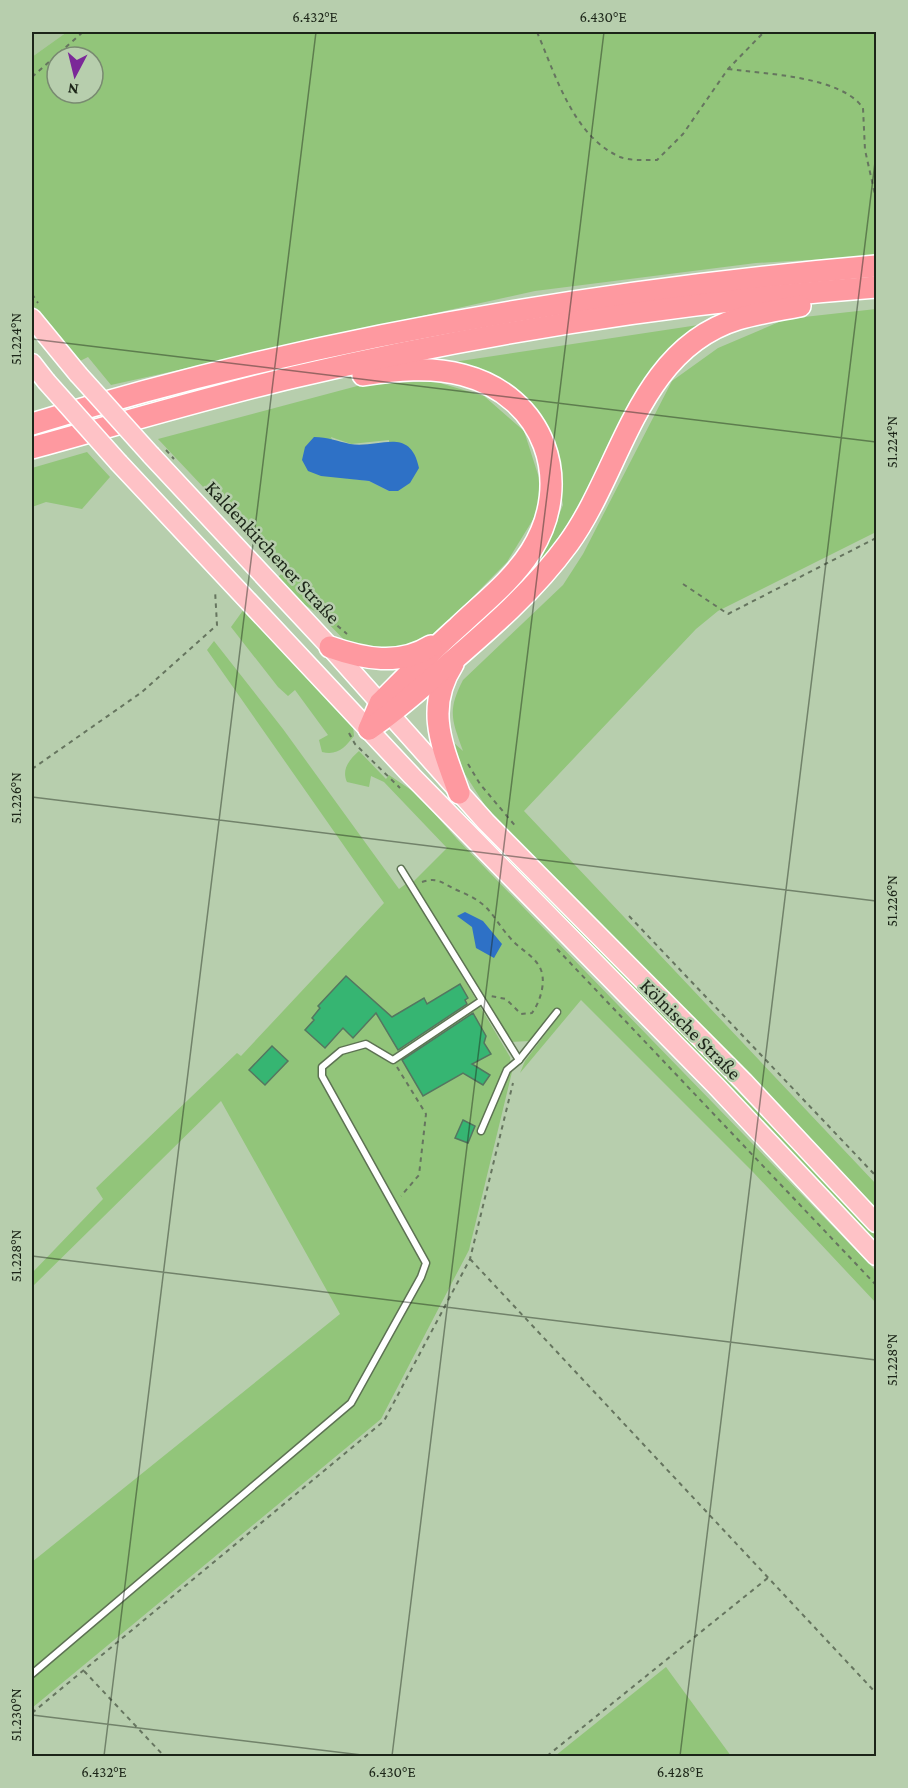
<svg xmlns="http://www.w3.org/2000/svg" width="908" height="1788" font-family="'Crimson Pro',serif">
<rect width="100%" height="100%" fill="#b7cead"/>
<polygon fill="#acc79f" points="32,32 67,32 32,57"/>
<g fill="#92c57a" fill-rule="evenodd">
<path d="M 67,32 L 876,32 L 876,256 L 756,263 L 535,291 L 111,385 L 88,357 L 80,361 L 32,304 L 32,57 ZM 57,57 L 93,57 L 93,93 L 57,93 Z"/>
<path d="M 876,309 L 876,532 L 718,611 L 696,629 L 524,811 L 876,1184 L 876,1212 L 488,810 L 461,768 L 445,735 L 463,751 C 452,720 447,711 463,680 L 563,585 L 583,554 L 672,381 L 718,348 L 786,319 Z"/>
<polygon points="705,324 538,567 563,505 555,455 542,425 447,363"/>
<path d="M 433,381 L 484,396 L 524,431 L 541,484 L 537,513 L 507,562 L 453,617 L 424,641 L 401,651 L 355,651 L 319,614 L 297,600 L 277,578 L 283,572 L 158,439 L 361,385 ZM 331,437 L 351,444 L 389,440 L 389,491 L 369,481 L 346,478 Z"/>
<polygon points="87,452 110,477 82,509 46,502 32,507 32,468"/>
<path d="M 244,609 L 353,725 L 354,736 C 345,747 338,756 322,752 L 319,740 L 328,735 L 295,690 L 288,696 L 278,687 L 231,627 Z"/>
<polygon points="214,641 283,729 399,889 407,883 510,1057 512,1072 469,1250 381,1419 32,1708 32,1562 340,1314 221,1101 32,1287 32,1273 103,1199 96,1188 237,1053 241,1056 384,903 207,650"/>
<path d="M 359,751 L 386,779 L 389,775 L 417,794 L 457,839 L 876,1271 L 876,1303 L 753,1172 L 581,1000 L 520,1073 L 525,1061 L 562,1012 L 556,1008 L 530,1041 L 510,1042 L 413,882 L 447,848 L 384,782 L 371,776 L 369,787 L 347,782 C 341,769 350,759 359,751 Z"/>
<polygon points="478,822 876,1235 876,1245 472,827"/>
<polygon points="666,1667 731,1756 555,1756"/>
</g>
<g fill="#2e71c6">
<path d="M 314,437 C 328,437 337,441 350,444 C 379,449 410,425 419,468 L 410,483 L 398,491 L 389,491 L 369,481 L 321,476 L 308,471 L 302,460 L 305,447 Z"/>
<polygon points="465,912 483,921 502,944 494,958 476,948 472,927 457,916"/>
</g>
<g fill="#36b572" stroke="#547660" stroke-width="1.5">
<polygon points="346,976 392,1017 424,998 427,1004 460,984 468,998 465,1000 467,1004 398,1050 376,1013 353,1038 343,1028 325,1048 305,1030 314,1020 312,1018 320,1008 318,1006"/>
<polygon points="473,1013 486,1036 484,1043 491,1054 472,1064 490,1075 483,1085 463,1073 423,1096 402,1060"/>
<polygon points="272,1046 288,1061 265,1085 249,1070"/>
<polygon points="463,1120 475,1126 468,1143 455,1138"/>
</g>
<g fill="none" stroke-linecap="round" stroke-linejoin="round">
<g stroke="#5d7253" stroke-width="9">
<g id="service">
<polyline points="401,869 519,1060"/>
<polyline points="481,1131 507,1070 519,1060 557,1012"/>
<polyline points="32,1674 351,1403 421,1277 426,1263 322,1076 322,1067 341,1051 366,1044 393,1060 481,1001"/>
</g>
</g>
<g stroke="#fff" stroke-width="21">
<g id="primary">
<polyline points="32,318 78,374"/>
<polyline points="32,363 46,381"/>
<polyline points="151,455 330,647 486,822 744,1082 876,1223"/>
<polyline points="119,463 412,776 716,1086 876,1256"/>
</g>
</g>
<g stroke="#fff" stroke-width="24">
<g id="motorway">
<path d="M 363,375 C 395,370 431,366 463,375 C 544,396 575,481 531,551 C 512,581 483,603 458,627 C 431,651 406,677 380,703 L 369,729"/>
<path d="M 32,424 C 306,339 590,291 876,266"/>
<path d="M 32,448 C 119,424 206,398 294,377 C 485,332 681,302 876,287"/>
<path d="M 330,647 C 364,659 399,666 431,646"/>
<path d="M 453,664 C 424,709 443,748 459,793"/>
<path d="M 369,729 C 396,711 419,690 443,669 C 487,631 533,592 568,544 C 622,470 637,350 738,319 C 758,313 779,310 800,306"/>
</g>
</g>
<g stroke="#66755f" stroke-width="2" stroke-dasharray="4.5 4.5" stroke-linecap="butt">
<path d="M 537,32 C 556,76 573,136 620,157 C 630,161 646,160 657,160 L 683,134 L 728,69 L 764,32"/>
<path d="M 728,69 C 765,74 841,76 863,108 L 865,150 L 876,199"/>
<polyline points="32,77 83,32"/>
<polyline points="32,294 38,303"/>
<polyline points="683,584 728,614 876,538"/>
<polyline points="317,608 347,634"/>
<polyline points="349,733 355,744 400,788"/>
<polyline points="468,764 480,784 517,828"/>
<polyline points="32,769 142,692 217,625 215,590"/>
<path d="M 422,882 C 439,876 444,885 459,891 C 493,905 490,916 512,940 C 521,950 536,957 541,970 C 546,983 540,1002 532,1013 L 521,1014 L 506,999 L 491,996"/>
<polyline points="629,916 876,1176"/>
<polyline points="557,949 876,1285"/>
<polyline points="397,1067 426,1114 419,1175 401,1196"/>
<polyline points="470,1259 876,1693"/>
<polyline points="84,1671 164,1756"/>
<polyline points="32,1713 384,1421 470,1259 513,1083"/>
<polyline points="547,1756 769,1577"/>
</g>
<use href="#service" stroke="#fff" stroke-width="6"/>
<use href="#primary" stroke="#fec2c6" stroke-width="18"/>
<use href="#motorway" stroke="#fe99a0" stroke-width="21"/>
<g stroke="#fff" stroke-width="21" stroke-linecap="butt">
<g id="primary-bridge">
<polyline points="78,374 151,455"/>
<polyline points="46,381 119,463"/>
</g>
</g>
<polyline stroke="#66755f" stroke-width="2" stroke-dasharray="4.5 4.5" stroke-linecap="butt" points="166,450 174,459"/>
<use href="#primary-bridge" stroke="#fec2c6" stroke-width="18"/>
</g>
<path fill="none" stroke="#1c2518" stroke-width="1.5" stroke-opacity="0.45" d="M 32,339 L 876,442M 32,797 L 876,901M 32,1256 L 876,1360M 32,1715 L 370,1756M 104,1756 L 316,32M 392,1756 L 604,32M 680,1756 L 876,154"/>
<g text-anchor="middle" stroke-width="5" stroke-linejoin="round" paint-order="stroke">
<g font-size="20" fill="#1c2518" stroke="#b7cead">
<text transform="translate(273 552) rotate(47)" y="7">Kaldenkirchener Straße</text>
<text transform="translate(691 1029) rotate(45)" y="7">Kölnische Straße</text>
</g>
</g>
<rect width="908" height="1788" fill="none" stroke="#b7cead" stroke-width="66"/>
<g transform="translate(75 75) rotate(187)"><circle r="28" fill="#b7cead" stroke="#798a71" stroke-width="1.5"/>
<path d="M0-4.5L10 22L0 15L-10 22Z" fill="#7b2898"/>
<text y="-9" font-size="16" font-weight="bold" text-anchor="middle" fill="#1c2518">N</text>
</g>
<rect x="33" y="33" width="842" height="1722" fill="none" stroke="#1c2518" stroke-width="2"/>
<g font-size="15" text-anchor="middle" fill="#1c2518">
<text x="315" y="22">6.432°E</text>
<text x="603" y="22">6.430°E</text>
<text transform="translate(16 339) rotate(-90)" y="5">51.224°N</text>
<text transform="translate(892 442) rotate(-90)" y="5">51.224°N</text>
<text transform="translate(16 798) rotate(-90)" y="5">51.226°N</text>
<text transform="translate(892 901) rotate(-90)" y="5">51.226°N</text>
<text transform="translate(16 1256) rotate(-90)" y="5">51.228°N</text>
<text transform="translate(892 1360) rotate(-90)" y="5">51.228°N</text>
<text transform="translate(16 1715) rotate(-90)" y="5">51.230°N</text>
<text x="104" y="1777">6.432°E</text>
<text x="392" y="1777">6.430°E</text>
<text x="680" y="1777">6.428°E</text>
</g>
</svg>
